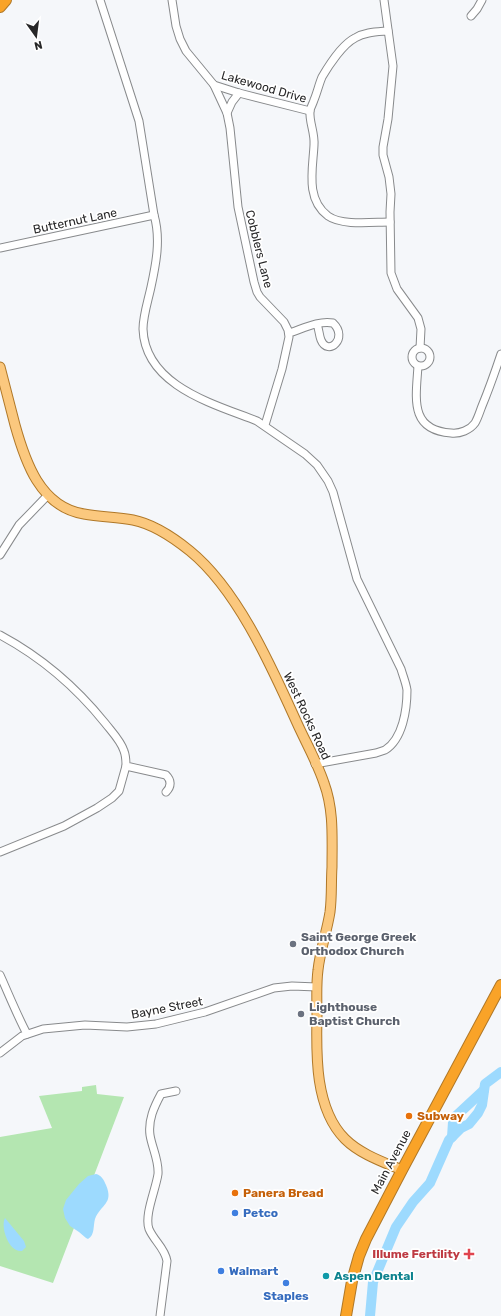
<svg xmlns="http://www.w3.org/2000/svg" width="501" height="1316" font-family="Rubik,sans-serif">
<rect width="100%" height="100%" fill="#f5f7fa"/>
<polygon fill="#b4e6b1" points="96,1085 97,1094 124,1097 53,1283 0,1266 0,1137 52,1128 39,1096 82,1091 82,1087"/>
<g fill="#9ddafe">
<path d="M 96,1174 C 101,1175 104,1180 106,1185 C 114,1204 101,1204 95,1219 C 93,1226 95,1235 88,1239 L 86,1238 L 79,1232 L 70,1226 L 65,1218 L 63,1209 L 66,1200 L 79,1184 L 88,1176 Z"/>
<path d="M 5,1218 L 24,1241 L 26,1247 L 22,1251 C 9,1253 0,1227 5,1218 Z"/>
</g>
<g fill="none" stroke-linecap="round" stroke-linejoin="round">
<g stroke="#9ddafe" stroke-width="10">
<polyline points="452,1137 453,1122 456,1116 484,1090"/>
<polyline points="370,1316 373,1282 396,1227 413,1202 430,1183 449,1140 461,1128 469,1124 478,1113 482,1105 485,1084 501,1072"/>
</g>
<g stroke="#888a8c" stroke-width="9">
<g id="minor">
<path d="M 100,0 L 139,121 L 154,215 C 161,239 156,264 151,287 C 148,301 143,316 143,329 C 145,386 214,404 257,421 L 305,454 L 317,465 L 328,481 L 333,492 L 357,579 L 401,669 C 403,676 406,683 407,690 C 407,709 403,739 385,750 C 382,751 379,752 376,753 L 315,764"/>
<polyline points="172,0 176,26 180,39 186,51 214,85 239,93 310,111"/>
<polyline points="384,0 393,66 388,119 383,147 383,155 389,177 391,194 390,212 391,273 397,289 418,318 421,329 420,348"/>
<polyline points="471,16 477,9 482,0"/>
<path d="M 388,31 C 376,32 365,32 355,38 C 343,44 329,65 322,77 C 319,84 317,93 314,100 C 313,104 310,108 310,111 C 309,122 315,133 314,145 C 313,168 305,199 328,216 C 342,226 373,222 390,222"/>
<polyline points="214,85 227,113 230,128 238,207 254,282 257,292 260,297 284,322 288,330 289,337 282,369 265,425"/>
<polyline points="227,113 232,102 239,93"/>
<polyline points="0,248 154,215"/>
<path d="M 289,333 C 302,329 319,320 333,323 C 349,338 328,357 321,340 C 319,335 319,329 317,324"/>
<circle cx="421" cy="357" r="9"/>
<path d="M 418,366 C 416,398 409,430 451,433 C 460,434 470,430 475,423 C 478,418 480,411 482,406 C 489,389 495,372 501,354"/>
<polyline points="0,555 19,525 48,495"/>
<path d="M 0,635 C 41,657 76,687 105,723 C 112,732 121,741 124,751 C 126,756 126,761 126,766 L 166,775 C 171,780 172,786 166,792"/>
<polyline points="0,852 64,826 97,808 112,798 119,791 126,766"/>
<path d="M 0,975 C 9,995 17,1015 27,1034"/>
<polyline points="0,1053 22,1036 43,1029 85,1025 127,1027 156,1024 205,1012 274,988 292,986 317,987"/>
<path d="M 160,1316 L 167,1261 C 165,1248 154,1241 149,1229 C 144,1215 156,1189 158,1174 C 159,1160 152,1148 150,1135 C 148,1120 154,1107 161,1094 L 176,1091"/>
</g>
</g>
<g stroke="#b07828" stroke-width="11">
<path id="major" d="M 0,367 C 5,386 10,405 15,425 C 25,461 40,507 84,514 C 100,517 117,517 133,520 C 153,524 174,538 190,551 C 238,590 272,668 297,723 C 306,743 317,762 324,783 C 334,810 332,838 332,867 C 331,882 332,897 330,912 C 327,931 320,951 318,970 C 316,985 317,1000 317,1015 C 316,1055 315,1109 345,1139 C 360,1154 383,1162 402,1170"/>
</g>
<g stroke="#b07828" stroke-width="12">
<g id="highway">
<polyline points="0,7 6,0"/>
<polyline points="346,1316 352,1281 359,1256 366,1239 402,1170 501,985"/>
</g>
</g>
<use href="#minor" stroke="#fff" stroke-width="7"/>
<use href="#major" stroke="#fbc87e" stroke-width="9"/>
<use href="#highway" stroke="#f9a328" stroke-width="10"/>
</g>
<g fill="#6b7280" stroke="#fff" stroke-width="1.5">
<circle cx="293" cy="944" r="4"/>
<circle cx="301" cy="1014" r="4"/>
</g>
<g fill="#e8710a" stroke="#fff" stroke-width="1.5">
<circle cx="409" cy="1116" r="4"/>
<circle cx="235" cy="1193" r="4"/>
</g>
<g fill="#3f7fe0" stroke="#fff" stroke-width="1.5">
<circle cx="235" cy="1213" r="4"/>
<circle cx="221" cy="1271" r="4"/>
<circle cx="286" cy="1283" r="4"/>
</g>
<path fill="#e0444e" stroke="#fff" stroke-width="1.5" d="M467 1248h4v4h4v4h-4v4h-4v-4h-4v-4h4z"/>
<circle fill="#0f9aa8" stroke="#fff" stroke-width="1.5" cx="326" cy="1276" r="4"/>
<g text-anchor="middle" stroke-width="3.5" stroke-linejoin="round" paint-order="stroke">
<g font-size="12" fill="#272728" stroke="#fff">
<text transform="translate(264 87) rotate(16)" y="4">Lakewood Drive</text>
<text transform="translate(75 221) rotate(-12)" y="4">Butternut Lane</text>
<text transform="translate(259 249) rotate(76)" y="4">Cobblers Lane</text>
<text transform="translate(307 716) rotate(65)" y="4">West Rocks Road</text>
<text transform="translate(167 1008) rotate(-11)" y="4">Bayne Street</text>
<text transform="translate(391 1162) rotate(-62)" y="4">Main Avenue</text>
</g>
<g font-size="12" font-weight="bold" fill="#5b616d" stroke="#fff" text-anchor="start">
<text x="301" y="941">Saint George Greek<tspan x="301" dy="14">Orthodox Church</tspan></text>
<text x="309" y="1011">Lighthouse<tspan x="309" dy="14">Baptist Church</tspan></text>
</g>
<g font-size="12" font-weight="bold" fill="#c56008" stroke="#fff" text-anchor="start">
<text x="417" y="1120">Subway</text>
<text x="243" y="1197">Panera Bread</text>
</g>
<g font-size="12" font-weight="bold" fill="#366cbe" stroke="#fff" text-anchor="start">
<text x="243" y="1217">Petco</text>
<text x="229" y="1275">Walmart</text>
<text x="286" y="1300" text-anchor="middle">Staples</text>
</g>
<g font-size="12" font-weight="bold" fill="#be3a42" stroke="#fff" text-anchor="end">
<text x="460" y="1258">Illume Fertility</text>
</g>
<g font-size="12" font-weight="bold" fill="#0d838f" stroke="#fff" text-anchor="start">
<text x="334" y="1280">Aspen Dental</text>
</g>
</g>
<g transform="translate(36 36) rotate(166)" stroke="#ffffff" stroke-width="3" paint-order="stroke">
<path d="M0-3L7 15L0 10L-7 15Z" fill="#272728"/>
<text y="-6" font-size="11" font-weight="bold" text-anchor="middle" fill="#272728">N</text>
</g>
</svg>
